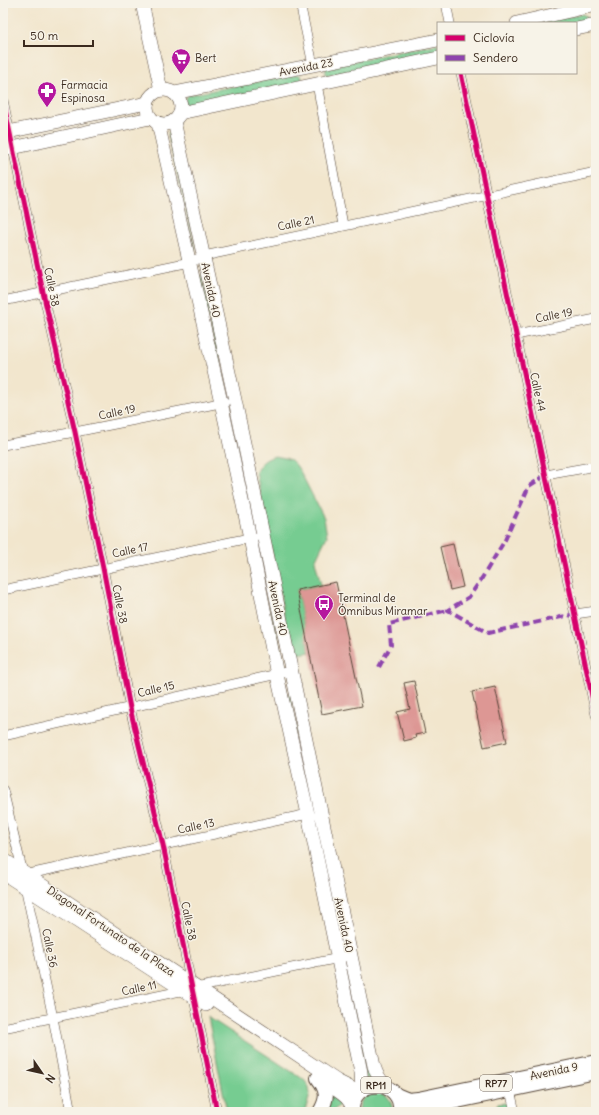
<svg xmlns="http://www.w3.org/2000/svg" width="599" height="1115" font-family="Delius,sans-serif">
<rect width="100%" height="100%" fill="#f7f3e8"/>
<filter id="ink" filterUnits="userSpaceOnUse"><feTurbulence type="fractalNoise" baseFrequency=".025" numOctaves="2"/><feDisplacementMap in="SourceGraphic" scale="8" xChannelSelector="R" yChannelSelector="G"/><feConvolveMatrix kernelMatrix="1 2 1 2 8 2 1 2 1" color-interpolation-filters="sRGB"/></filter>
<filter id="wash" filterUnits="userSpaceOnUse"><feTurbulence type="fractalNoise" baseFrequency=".012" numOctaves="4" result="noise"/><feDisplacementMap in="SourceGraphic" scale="16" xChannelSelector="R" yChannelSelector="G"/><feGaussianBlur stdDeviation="0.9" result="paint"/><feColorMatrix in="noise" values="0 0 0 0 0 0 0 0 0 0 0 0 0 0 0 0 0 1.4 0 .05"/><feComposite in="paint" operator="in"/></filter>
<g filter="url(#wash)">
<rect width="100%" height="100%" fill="#f2e6cd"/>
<g fill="#76cc91" stroke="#587b58">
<polygon points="583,14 585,16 586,21 576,23 535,23"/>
<path d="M 438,44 L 438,54 L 326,76 C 324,72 326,69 328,66 Z"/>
<polygon points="298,74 301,76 302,78 300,83 186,105 185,103 185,98 188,95"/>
<polygon points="169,133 170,133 196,250 195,250 168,134"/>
<polygon points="200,275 202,276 226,388 224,389 200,276"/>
<path d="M 275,456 L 285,458 L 291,460 L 296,465 L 300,471 L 324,518 L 327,536 L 315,561 L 321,585 L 297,590 L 310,652 L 292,655 L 256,472 C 260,463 265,459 275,456 Z"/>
<polygon points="260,554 284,668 282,669 282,668"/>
<polygon points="288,694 290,694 313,808 287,695"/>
<polygon points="349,974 372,1077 366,1079 346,975"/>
<path d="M 208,1017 L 303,1079 C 314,1090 309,1099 304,1112 L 227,1112 Z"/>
<path d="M 369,1093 C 372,1093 377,1092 380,1093 C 389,1094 393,1104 392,1112 L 359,1112 C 359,1104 362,1098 369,1093 Z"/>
<path d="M 330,1094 L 340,1104 C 336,1110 332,1112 325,1112 Z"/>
<polygon points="507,1103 509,1112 499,1112 497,1104"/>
</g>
<g id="blocks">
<g fill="#dd9794">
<polygon points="453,544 463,587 450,590 440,547"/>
<polygon points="336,582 362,706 322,714 297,590"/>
<polygon points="414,681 425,733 415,735 416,738 404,741 397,712 410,709 404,683"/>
<polygon points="495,687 507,742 484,747 472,692"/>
</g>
</g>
</g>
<g filter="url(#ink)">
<use href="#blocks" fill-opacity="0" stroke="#564638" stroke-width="1"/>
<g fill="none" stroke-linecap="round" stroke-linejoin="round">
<g stroke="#564638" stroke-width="10">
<g id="minor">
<polyline points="300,3 313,65"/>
<polyline points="446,3 450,23"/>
<polyline points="461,73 596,715"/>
<polyline points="317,84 343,225"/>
<polyline points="3,100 43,292 75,432 103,568 130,708 163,845 217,1112"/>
<polyline points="3,301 190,262 204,256 596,172"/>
<polyline points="516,335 596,319"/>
<polyline points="3,445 75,432 225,402"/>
<polyline points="546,475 596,466"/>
<polyline points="3,590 254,537"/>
<polyline points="575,614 596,611"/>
<polyline points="3,736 291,671"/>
<polyline points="3,790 23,873"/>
<polyline points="24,875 308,814 312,816"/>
<polyline points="25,886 53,1018 71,1112"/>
<polyline points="3,1028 344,957"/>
<polyline points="510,1090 515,1112"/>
</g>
</g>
<g stroke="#564638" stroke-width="14">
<g id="secondary">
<polyline points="142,3 161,90"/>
<polyline points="517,23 596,5"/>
<polyline points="576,29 596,25"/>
<circle cx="164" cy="107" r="17"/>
<polyline points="174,93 438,40"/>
<polyline points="180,113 438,58"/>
<path d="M 174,121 L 235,400 L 374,1066 C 377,1077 382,1083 390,1089"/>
<polyline points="158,123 221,402 250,538 277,675 308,814 361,1072 362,1090"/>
<polyline points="3,133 147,103"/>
<polyline points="3,150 150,118"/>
<polyline points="3,859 337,1081 353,1089 361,1091"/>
<polyline points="3,873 206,1005"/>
<path d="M 326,1084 C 335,1089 349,1096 352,1107"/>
</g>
</g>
<g stroke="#564638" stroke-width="16">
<g id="primary">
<path d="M 318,1078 C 328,1091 328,1098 320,1112"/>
<polyline points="396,1095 408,1100 418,1099 596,1062"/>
<path d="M 352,1112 C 350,1076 404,1078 400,1112"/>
<polyline points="411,1112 419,1109 596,1072"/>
</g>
</g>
<use href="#minor" stroke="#fff" stroke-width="9"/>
<use href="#secondary" stroke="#fff" stroke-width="13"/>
<use href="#primary" stroke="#fff" stroke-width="14"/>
<g stroke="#8e44ad" stroke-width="4" stroke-dasharray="8 4" stroke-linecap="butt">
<polyline points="546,475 529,486 505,540 482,578 469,597 448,610 488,633 575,614"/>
<polyline points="379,667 391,645 389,624 448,610"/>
</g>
<g stroke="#f7f3e8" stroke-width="8">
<g id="cycleway">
<polyline points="461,73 596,715"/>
<polyline points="3,100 43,292 75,432 103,568 130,708 163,845 217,1112"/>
</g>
</g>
<use href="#cycleway" stroke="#d6006c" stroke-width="5"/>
</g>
</g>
<defs>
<g id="supermarket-pin" transform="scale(1)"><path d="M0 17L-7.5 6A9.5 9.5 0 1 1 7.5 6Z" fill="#b5179e" stroke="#f7f3e8"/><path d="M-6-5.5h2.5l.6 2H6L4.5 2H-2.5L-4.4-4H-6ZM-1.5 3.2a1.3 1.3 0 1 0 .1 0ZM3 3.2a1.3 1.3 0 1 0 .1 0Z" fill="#fff"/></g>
<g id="pharmacy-pin" transform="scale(1)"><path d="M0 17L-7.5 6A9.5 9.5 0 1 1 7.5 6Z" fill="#b5179e" stroke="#f7f3e8"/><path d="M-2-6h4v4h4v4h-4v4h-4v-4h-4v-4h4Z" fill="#fff"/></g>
<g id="bus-pin" transform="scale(1)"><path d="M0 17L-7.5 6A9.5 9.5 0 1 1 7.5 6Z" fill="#b5179e" stroke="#f7f3e8"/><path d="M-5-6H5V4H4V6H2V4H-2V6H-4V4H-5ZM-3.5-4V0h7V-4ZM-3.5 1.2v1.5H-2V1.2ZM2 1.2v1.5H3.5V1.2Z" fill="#fff"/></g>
</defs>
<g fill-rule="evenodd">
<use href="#supermarket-pin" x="181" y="58"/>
<use href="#pharmacy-pin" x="47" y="91"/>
<use href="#bus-pin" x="324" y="604"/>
</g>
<g text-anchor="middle" stroke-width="3" stroke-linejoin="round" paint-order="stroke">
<g fill="#f7f3e8" stroke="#73665b" stroke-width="1">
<rect x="480" y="1075" width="32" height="16" rx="3"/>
<rect x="361" y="1077" width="30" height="16" rx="3"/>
</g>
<g font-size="10" font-weight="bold" fill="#3b2a1e">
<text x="496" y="1087">RP77</text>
<text x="376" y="1089">RP11</text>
</g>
<g font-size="11" fill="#3b2a1e" stroke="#f7f3e8" text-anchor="start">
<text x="195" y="62">Bert</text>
<text x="61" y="89">Farmacia<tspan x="61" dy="13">Espinosa</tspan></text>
<text x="338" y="602">Terminal de<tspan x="338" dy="13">Ómnibus Miramar</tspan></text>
</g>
<g font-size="11" fill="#3b2a1e" stroke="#f7f3e8">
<text transform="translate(306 67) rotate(-11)" y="4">Avenida 23</text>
<text transform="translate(296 223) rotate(-12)" y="4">Calle 21</text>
<text transform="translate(52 287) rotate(78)" y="4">Calle 38</text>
<text transform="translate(211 290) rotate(78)" y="4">Avenida 40</text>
<text transform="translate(554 315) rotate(-11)" y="4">Calle 19</text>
<text transform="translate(538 392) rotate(78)" y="4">Calle 44</text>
<text transform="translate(117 412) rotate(-12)" y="4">Calle 19</text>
<text transform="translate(130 550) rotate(-12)" y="4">Calle 17</text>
<text transform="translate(120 604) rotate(79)" y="4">Calle 38</text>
<text transform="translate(278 608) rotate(78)" y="4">Avenida 40</text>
<text transform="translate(156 689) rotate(-13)" y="4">Calle 15</text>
<text transform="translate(196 826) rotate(-12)" y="4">Calle 13</text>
<text transform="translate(189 921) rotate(78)" y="4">Calle 38</text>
<text transform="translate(344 925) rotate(78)" y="4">Avenida 40</text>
<text transform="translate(111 931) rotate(34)" y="4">Diagonal Fortunato de la Plaza</text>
<text transform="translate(50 948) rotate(78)" y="4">Calle 36</text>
<text transform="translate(139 988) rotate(-12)" y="4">Calle 11</text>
<text transform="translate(554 1071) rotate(-12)" y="4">Avenida 9</text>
</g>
</g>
<rect width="599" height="1115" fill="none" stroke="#f7f3e8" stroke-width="16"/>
<rect x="437" y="22" width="140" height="52" fill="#f7f3e8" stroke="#aca397"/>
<rect x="445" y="35" width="20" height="6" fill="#d6006c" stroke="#aca397"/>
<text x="473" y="42" font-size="12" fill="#3b2a1e">Ciclovía</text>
<rect x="445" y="55" width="20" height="6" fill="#8e44ad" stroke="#aca397"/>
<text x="473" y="62" font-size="12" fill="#3b2a1e">Sendero</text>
<g transform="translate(42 1073) rotate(124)" stroke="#f7f3e8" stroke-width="3" paint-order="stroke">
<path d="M0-3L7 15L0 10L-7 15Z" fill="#3b2a1e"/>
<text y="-6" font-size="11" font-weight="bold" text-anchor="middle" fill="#3b2a1e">N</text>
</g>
<path d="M24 40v6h69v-6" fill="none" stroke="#3b2a1e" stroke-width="2"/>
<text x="30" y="40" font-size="12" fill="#3b2a1e" stroke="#f7f3e8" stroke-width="3" paint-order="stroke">50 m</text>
</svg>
